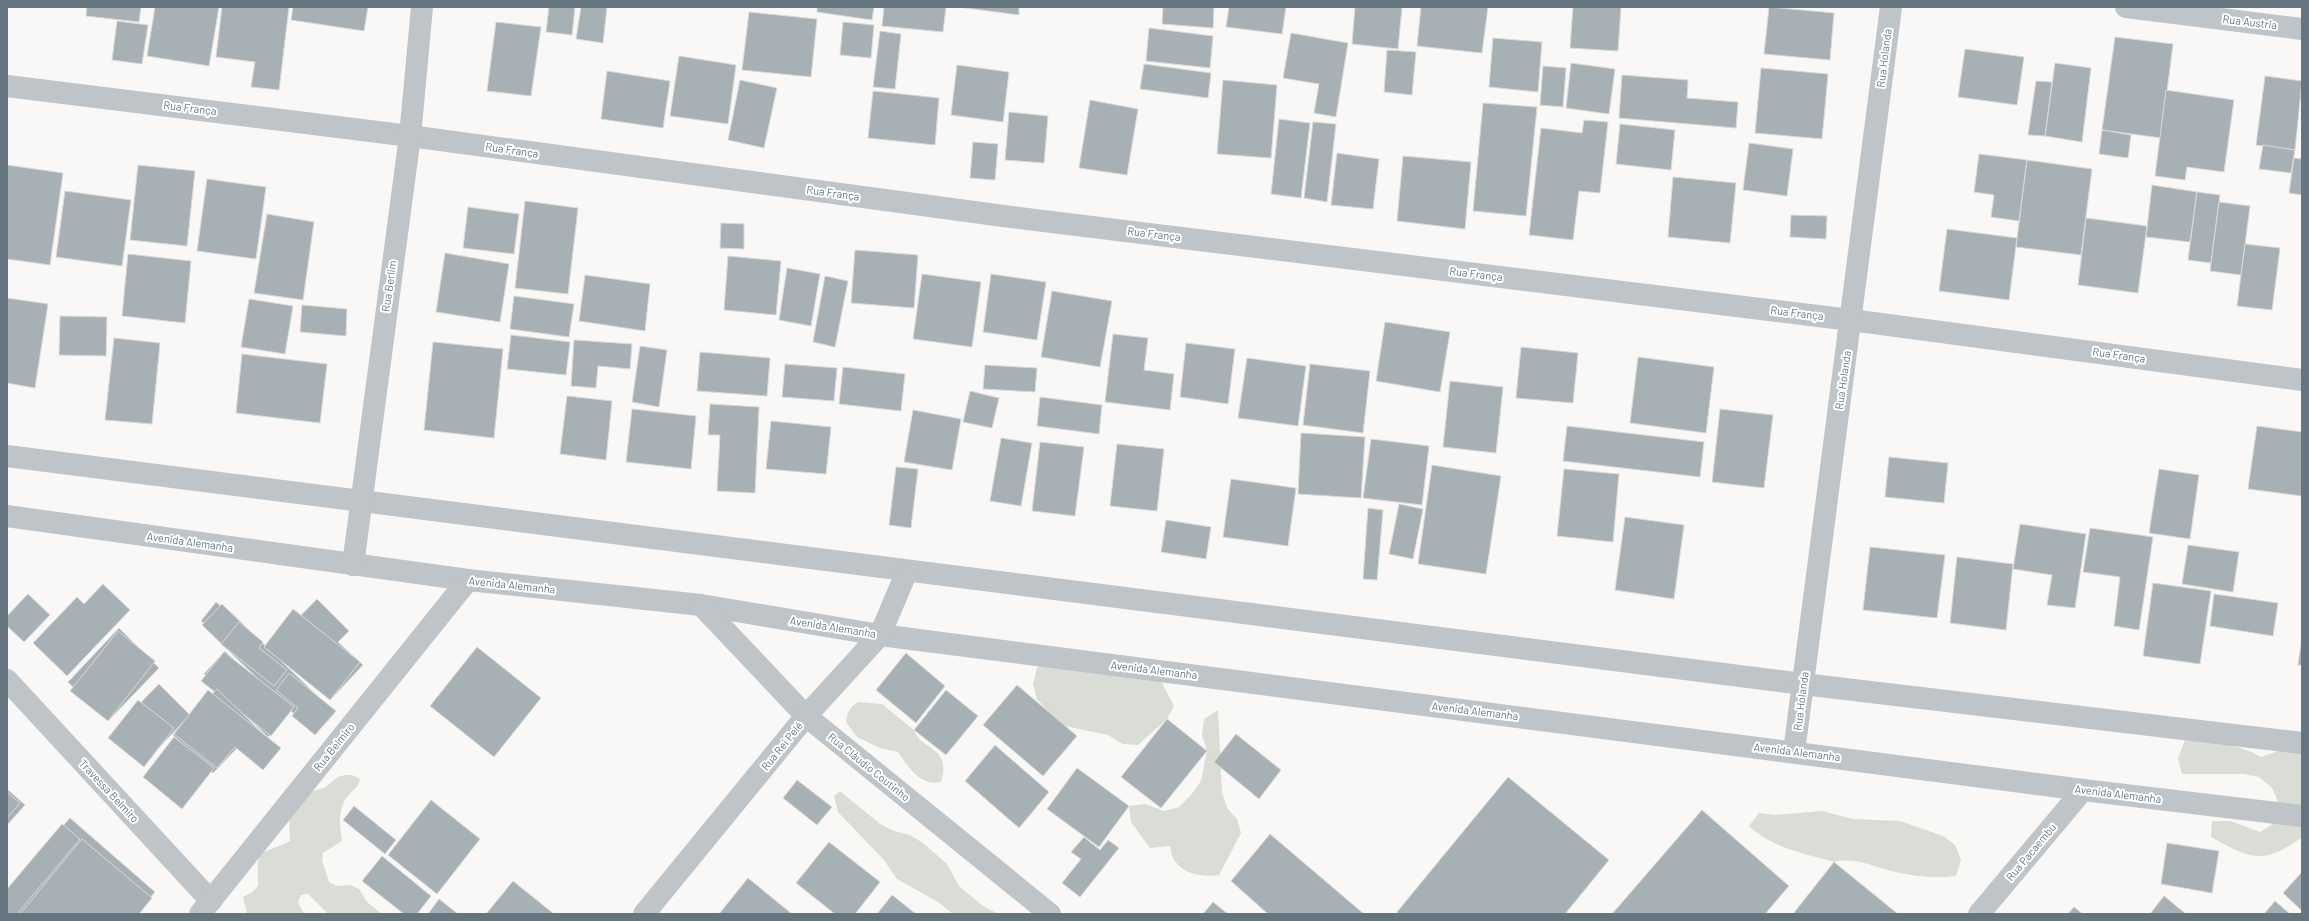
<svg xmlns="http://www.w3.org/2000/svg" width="2309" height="921" font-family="Barlow,sans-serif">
<rect width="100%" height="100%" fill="#f9f8f6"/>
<g fill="#d9ddd5">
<polygon points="1051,658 1148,675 1162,683 1174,706 1167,719 1138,745 1123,744 1108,735 1060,725 1037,699 1033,684 1037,668"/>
<path d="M 858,702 L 882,704 L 914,730 C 921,751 952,746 941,782 C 920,787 909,767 898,752 L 880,748 L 857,737 L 846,722 C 847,712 850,707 858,702 Z"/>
<path d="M 1218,710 L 1222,793 L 1227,808 L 1237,819 L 1241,833 L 1219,875 C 1204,877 1184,875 1175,861 C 1172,858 1171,850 1170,846 L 1150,848 L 1131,822 L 1129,806 L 1145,804 L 1164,811 L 1179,807 L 1191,795 L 1201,781 L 1207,751 L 1202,735 L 1204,719 Z"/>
<path d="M 2185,740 C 2212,742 2237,743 2261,757 L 2278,751 L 2302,750 L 2302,837 C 2263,866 2251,859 2211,837 L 2212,821 L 2230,821 L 2260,832 L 2274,823 L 2279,804 L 2272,788 L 2259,777 L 2244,774 L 2182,774 L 2178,758 Z"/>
<path d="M 345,775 L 352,775 L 360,779 C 358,789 352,790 347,797 C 337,811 340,826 342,841 L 323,853 L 322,860 L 329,882 L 337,886 L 351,885 L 359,889 L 367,902 L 382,914 L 328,914 L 308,894 L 301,895 L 298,902 L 304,914 L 247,914 L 243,897 L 252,892 L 258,886 C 257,845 258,857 290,841 L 289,816 L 309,792 L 324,788 L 338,777 Z"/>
<polygon points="840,791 880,824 894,831 910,835 923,843 947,864 959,886 983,906 998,914 953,914 938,902 897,879 884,860 838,812 834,796"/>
<path d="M 1822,811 L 1853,819 L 1900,821 L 1943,836 L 1955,845 L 1961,860 L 1956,876 C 1934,879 1913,876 1891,871 C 1872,866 1855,857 1834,862 C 1804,853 1772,848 1749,826 L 1759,813 L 1775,815 Z"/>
</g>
<g fill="#a7b0b5" stroke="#dadad8">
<polygon points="87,7 141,7 139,22 86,16"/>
<polygon points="155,7 219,7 209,66 147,56"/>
<polygon points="222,7 289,7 279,90 251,87 255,62 216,57"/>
<polygon points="293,7 368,7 364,31 291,20"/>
<polygon points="549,7 575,7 572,35 546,32"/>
<polygon points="581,7 607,7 603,43 576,39"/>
<polygon points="817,7 874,7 872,20 817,12"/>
<polygon points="884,7 946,7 943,32 882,26"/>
<polygon points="958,7 1019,7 1019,15"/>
<polygon points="1163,7 1214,7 1213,28 1162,24"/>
<polygon points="1229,7 1286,7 1282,34 1226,27"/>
<polygon points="1355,7 1402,7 1398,49 1352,44"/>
<polygon points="1421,7 1488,7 1482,53 1417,46"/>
<polygon points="1573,7 1621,7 1618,51 1570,48"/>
<polygon points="1769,7 1834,13 1830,60 1764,54"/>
<polygon points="749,12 817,19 811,77 742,70"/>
<polygon points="117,21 148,25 142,64 112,60"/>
<polygon points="496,22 541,27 531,96 487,91"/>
<polygon points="843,22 874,25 871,58 840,55"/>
<polygon points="1149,28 1213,36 1210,68 1146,61"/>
<polygon points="880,31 901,34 895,89 873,87"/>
<polygon points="1291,33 1348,43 1336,117 1314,113 1319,84 1283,78"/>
<polygon points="2115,37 2173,44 2161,138 2102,130"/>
<polygon points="1493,38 1542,42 1538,92 1489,87"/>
<polygon points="1965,49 2024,57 2017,105 1958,97"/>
<polygon points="1387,50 1416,52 1412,95 1384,92"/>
<polygon points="679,56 736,65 728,124 670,116"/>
<polygon points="1571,63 1615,69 1609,114 1566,108"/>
<polygon points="2055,63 2091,68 2082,142 2045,136"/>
<polygon points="1144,64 1211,73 1208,98 1140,89"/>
<polygon points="957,65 1009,72 1003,122 951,115"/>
<polygon points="1543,66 1566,68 1563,107 1540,105"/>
<polygon points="1761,68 1828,74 1822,139 1755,133"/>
<polygon points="607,71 670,81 663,128 601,119"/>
<polygon points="1622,75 1688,80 1687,98 1738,102 1736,128 1619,118"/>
<polygon points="2265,76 2302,81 2295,150 2256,145"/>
<polygon points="740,80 777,88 764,148 728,140"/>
<polygon points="1223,80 1277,85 1271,158 1217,154"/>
<polygon points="2036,81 2052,82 2045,136 2028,135"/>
<polygon points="2166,90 2234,100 2224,172 2187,167 2185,180 2155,176"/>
<polygon points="873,91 939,98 935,145 868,138"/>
<polygon points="1090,100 1138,109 1127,175 1079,168"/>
<polygon points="1483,103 1537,107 1526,216 1473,211"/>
<polygon points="1009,112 1048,116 1044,163 1005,160"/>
<polygon points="1279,119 1310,123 1301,198 1271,194"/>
<polygon points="1584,120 1608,122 1600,193 1579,191 1573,240 1529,235 1541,128 1582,133"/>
<polygon points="1313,122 1336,124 1327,202 1304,198"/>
<polygon points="1620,124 1675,130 1671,170 1616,164"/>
<polygon points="2102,130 2131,135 2128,158 2099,154"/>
<polygon points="973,142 998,144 995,180 970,178"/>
<polygon points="1749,143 1793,149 1787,196 1743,190"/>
<polygon points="2263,145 2295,150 2291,173 2259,169"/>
<polygon points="1337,153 1379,159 1373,209 1331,205"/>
<polygon points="1979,154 2027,160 2019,221 1991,217 1994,195 1974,192"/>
<polygon points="1403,156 1471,162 1465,229 1397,221"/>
<polygon points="2294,158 2302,159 2302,195 2289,193"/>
<polygon points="2027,160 2092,169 2081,255 2016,247"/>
<polygon points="7,165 63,173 50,265 7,259"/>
<polygon points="138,165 195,171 187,246 130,240"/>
<polygon points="1673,177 1736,183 1730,243 1668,237"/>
<polygon points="207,179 266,187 256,259 197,251"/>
<polygon points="2152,185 2197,192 2190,242 2146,237"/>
<polygon points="65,191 131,200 122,266 56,257"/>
<polygon points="2197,192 2220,195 2211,263 2188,260"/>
<polygon points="525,201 578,208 568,294 515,288"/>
<polygon points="2219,202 2250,206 2241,275 2210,271"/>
<polygon points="468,207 519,214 514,254 463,248"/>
<polygon points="267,214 314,222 303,300 254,293"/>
<polygon points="1791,215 1827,216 1826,239 1790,237"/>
<polygon points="2086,218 2147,226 2138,293 2078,285"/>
<polygon points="721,223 744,224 744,249 720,248"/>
<polygon points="1947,229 2017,238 2009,300 1939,291"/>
<polygon points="2245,244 2280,248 2272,310 2237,306"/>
<polygon points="855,250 918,255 914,308 851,303"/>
<polygon points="445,253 509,264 500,322 436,312"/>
<polygon points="128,254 191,261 185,323 122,316"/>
<polygon points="728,256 781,261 776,315 724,310"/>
<polygon points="787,268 820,274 811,326 779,320"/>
<polygon points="922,274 981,282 972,347 913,339"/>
<polygon points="991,274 1046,282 1037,340 983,332"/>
<polygon points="585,275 650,284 645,331 579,321"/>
<polygon points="825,276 848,281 835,347 813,342"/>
<polygon points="1052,291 1112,301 1100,367 1041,357"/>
<polygon points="514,296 574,304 569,337 510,329"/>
<polygon points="7,298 48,304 35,388 7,383"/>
<polygon points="249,299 293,306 285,354 241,347"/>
<polygon points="302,305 347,309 346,336 300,332"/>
<polygon points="60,316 107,317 106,356 59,355"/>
<polygon points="1385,322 1450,332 1440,392 1376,381"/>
<polygon points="1113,334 1148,338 1144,370 1174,374 1170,410 1105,402"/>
<polygon points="511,335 570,342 566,375 507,369"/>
<polygon points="114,338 160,343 152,424 105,420"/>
<polygon points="574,340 632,344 630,369 598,366 596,388 571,386"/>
<polygon points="433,342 503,349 494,438 424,430"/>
<polygon points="1186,343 1235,349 1228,404 1180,397"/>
<polygon points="640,346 667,350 659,407 632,402"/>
<polygon points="1521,347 1578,353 1573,403 1516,398"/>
<polygon points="700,352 770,358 767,396 697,391"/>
<polygon points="242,354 327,364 320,423 236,413"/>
<polygon points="1638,357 1714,367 1706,433 1630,423"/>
<polygon points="1247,358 1306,366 1298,426 1238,418"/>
<polygon points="785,364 837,368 834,401 782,397"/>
<polygon points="1310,364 1370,371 1363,433 1303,425"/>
<polygon points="985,365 1037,368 1035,392 983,389"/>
<polygon points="843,367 905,374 901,411 839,404"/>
<polygon points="1450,381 1503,387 1496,453 1443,447"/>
<polygon points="970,391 999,398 992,428 963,422"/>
<polygon points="567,396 612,401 606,460 560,454"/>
<polygon points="1040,397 1102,405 1099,434 1037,426"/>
<polygon points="710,404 759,407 755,493 717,491 720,435 708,435"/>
<polygon points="632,409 696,416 691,469 626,462"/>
<polygon points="1720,409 1773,415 1764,488 1712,482"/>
<polygon points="913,410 961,419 952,470 904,462"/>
<polygon points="771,421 831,427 826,474 766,469"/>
<polygon points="1567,426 1704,442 1700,477 1563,461"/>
<polygon points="2257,426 2302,432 2302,496 2248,489"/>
<polygon points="1301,433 1365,437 1361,498 1298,494"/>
<polygon points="1001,438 1032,443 1021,506 990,501"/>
<polygon points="1371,439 1429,446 1422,505 1363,498"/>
<polygon points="1040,442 1084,447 1075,516 1032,511"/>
<polygon points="1117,444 1164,449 1157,511 1110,506"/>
<polygon points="1889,457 1948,463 1944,503 1885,497"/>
<polygon points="1432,465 1501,476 1486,574 1418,564"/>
<polygon points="896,467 918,469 911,528 889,525"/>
<polygon points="1564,469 1619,474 1613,542 1557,536"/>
<polygon points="2159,469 2199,475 2190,539 2149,533"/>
<polygon points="1231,479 1296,488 1288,546 1223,537"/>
<polygon points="1399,504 1423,509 1413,559 1389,554"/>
<polygon points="1368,508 1383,510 1377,580 1363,579"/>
<polygon points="1625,517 1684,525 1674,599 1615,590"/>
<polygon points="1166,520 1211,527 1206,559 1161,552"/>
<polygon points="2020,524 2086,534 2075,608 2047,605 2052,575 2013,569"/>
<polygon points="2090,528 2153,537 2139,630 2114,626 2120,577 2083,572"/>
<polygon points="2188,545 2239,552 2233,592 2182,584"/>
<polygon points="1870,547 1945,555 1937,618 1863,610"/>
<polygon points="1957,557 2013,564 2006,630 1950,623"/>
<polygon points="2153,583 2211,591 2200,664 2143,656"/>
<polygon points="103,584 130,610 67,676 33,643 77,597 84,604"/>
<polygon points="28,594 50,615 24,642 7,626 7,616"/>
<polygon points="2214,594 2278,603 2273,636 2210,626"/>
<polygon points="317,599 349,631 338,642 363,665 330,700 273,644"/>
<polygon points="216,602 238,620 223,639 201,621"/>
<polygon points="222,604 335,713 315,734 202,625"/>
<polygon points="293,609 360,662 330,700 264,647"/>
<polygon points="239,622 263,642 259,648 287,670 274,686 221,644"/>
<polygon points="119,628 159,668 108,721 68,682"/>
<polygon points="118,631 155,661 108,721 70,691"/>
<polygon points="2302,636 2302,665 2298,665"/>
<polygon points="477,647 541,698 494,757 430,706"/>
<polygon points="225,651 289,713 268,737 204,674"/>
<polygon points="224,652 294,707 271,736 201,681"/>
<polygon points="906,653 945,686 916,723 876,690"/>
<polygon points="289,673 336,711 315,735 292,716 298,708 276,690"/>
<polygon points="159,684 190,715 149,758 117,727"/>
<polygon points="1017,685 1077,736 1043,776 983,725"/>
<polygon points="217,689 280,750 263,767 240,745 213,773 173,735"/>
<polygon points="208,690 281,748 263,770 235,747 217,768 174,734"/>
<polygon points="946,690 978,716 946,755 914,730"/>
<polygon points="138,700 174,728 144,767 108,738"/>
<polygon points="1167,719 1207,751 1161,808 1121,777"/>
<polygon points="1236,734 1281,770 1259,799 1214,762"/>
<polygon points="174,737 214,768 182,809 143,777"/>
<polygon points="995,745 1049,792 1019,828 965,781"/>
<polygon points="1077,768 1129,806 1099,847 1047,809"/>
<polygon points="1508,777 1609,860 1565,914 1399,914 1397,912"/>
<polygon points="797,780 832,807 817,825 783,798"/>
<polygon points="7,789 25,805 7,825"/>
<polygon points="7,792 20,803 7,818"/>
<polygon points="431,800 480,839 437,894 388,855"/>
<polygon points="354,806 396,840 385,854 343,820"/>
<polygon points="1702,810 1789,886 1765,914 1612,914"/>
<polygon points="70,818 155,892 136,914 7,914 7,891"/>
<polygon points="62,824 80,839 17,914 7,914 7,889"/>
<polygon points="1270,834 1364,914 1268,914 1231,881"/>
<polygon points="1084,837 1100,850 1108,840 1119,848 1080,897 1062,883 1081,859 1071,852"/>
<polygon points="82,839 152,898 139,914 20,914"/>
<polygon points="829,842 880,882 855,914 835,914 796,883"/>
<polygon points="2167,843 2219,851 2212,893 2161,884"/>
<polygon points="382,856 431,896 417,914 404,914 362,881"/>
<polygon points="1834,862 1898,914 1793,914"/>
<polygon points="2302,872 2302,911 2283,893"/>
<polygon points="748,878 792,914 719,914"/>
<polygon points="513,881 554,914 486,914"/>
<polygon points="892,895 916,914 877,914"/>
<polygon points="2164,896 2186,914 2150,914"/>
<polygon points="439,899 458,914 428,914"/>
<polygon points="2275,901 2290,914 2264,914"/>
<polygon points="1213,902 1228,914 1203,914"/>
<polygon points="2074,907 2083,914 2068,914"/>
</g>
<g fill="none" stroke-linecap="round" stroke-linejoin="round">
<g stroke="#bfc4c8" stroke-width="22">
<polyline points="2126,7 2302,29"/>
<polyline points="7,86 410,136 1011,217 1851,320 2302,380"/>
<polyline points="7,456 1803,684 2302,743"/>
<polyline points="7,516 468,580 701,605 880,635 2083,790 2302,816"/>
<polyline points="353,565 410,136 422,7"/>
<polyline points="701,605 806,716 1050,914"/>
<polyline points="7,680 211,901"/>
<polyline points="1794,752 1891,7"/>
<polyline points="200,914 468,580"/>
<polyline points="644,914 806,716 880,635 907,571"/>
<polyline points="1979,914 2083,790"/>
</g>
</g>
<g text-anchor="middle" stroke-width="4" stroke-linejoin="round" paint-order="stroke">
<g font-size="11" fill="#657680" stroke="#fff">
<text transform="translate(2250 22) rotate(7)" y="4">Rua Austria</text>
<text transform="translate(1884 58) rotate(-83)" y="4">Rua Holanda</text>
<text transform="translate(190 108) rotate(7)" y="4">Rua França</text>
<text transform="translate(512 150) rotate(8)" y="4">Rua França</text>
<text transform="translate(833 193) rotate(8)" y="4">Rua França</text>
<text transform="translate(1154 234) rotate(7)" y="4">Rua França</text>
<text transform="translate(1476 274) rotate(7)" y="4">Rua França</text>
<text transform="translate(389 286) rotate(-82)" y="4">Rua Berlim</text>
<text transform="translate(1797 313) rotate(7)" y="4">Rua França</text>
<text transform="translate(2119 355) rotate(8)" y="4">Rua França</text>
<text transform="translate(1843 380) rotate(-82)" y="4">Rua Holanda</text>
<text transform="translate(190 542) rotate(8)" y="4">Avenida Alemanha</text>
<text transform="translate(512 585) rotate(6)" y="4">Avenida Alemanha</text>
<text transform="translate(833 627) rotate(9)" y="4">Avenida Alemanha</text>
<text transform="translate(1154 670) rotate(7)" y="4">Avenida Alemanha</text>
<text transform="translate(1801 701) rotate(-83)" y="4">Rua Holanda</text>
<text transform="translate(1475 711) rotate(7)" y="4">Avenida Alemanha</text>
<text transform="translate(782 746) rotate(-51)" y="4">Rua Rei Pelé</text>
<text transform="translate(334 747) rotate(-51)" y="4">Rua Belmiro</text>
<text transform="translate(1797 752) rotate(7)" y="4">Avenida Alemanha</text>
<text transform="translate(869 767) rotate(39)" y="4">Rua Cláudio Coutinho</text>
<text transform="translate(109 791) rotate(47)" y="4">Travessa Belmiro</text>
<text transform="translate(2118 794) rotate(7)" y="4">Avenida Alemanha</text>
<text transform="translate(2031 852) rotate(-50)" y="4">Rua Pacaembu</text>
</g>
</g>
<rect width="2309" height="921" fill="none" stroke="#657680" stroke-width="16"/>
</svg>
